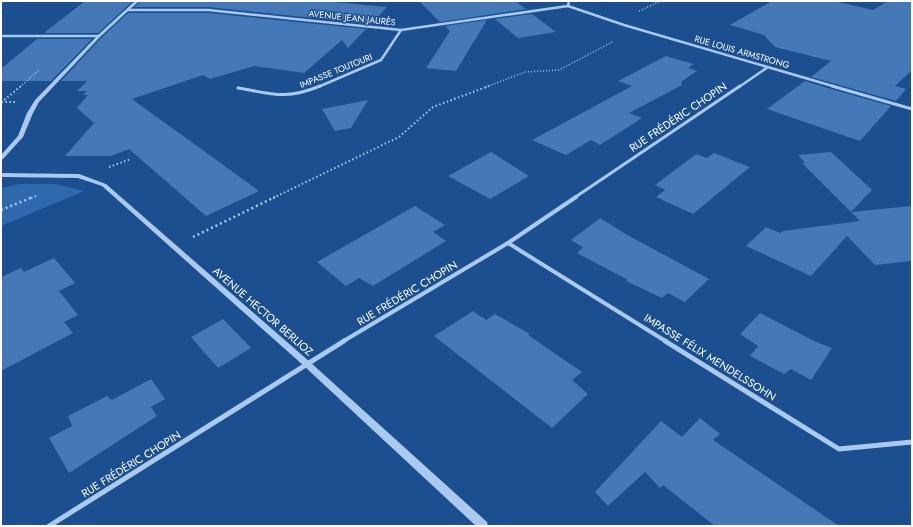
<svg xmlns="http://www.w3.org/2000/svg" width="913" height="527" font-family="Jost,sans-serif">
<rect width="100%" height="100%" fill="#1b4f8f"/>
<polygon fill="#2e69ad" points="19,184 56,184 84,191 1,226 1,188"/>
<g fill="#4478b7">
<polygon points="85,1 133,1 98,33 44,33"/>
<polygon points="140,1 323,1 387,7 371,24 208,7 134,7"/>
<polygon points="419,1 515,1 526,9 440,22"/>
<polygon points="772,1 834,1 873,10 888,1 912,1 912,70 895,86 906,89 896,101 811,77 831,61 775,47 764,35 730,25"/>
<polygon points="128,13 208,13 366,29 348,48 342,40 304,73 254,66 210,79 203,75 132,99 259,191 206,216 129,149 111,156 65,156 94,123 77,108 88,95 83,95 87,91 77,91 87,81 61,81 101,38"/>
<polygon points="532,14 556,32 518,38 495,19"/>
<polygon points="487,20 456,71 426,68 450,31 445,26"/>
<polygon points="37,39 92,39 51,81 1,81 1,69"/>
<polygon points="666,56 693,64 688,68 697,71 681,82 682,85 629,113 642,118 600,145 591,140 566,155 532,140 632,86 618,81"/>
<polygon points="805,81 831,89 891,106 860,141 767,109"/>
<polygon points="368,100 351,128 335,131 322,109"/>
<polygon points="491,152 529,176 490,199 448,176"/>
<polygon points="831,152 872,190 851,212 912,206 912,261 875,265 847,236 811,276 746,246 766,227 780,233 783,231 860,221 802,163 805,163 798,155"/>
<polygon points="714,153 750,167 693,214 656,197 665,190 655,185 696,154 707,158"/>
<polygon points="415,206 445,225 433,232 446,241 373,286 359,278 346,286 317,262"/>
<polygon points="600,218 629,236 709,279 685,302 668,293 662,298 626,281 628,280 577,253 583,247 571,240"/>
<polygon points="54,258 75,283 59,291 78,315 64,322 73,333 1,371 1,277 21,268 24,272"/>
<polygon points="473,311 486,320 495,314 530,334 528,335 582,372 572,380 588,394 552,428 434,336"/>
<polygon points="760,313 814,341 832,348 811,380 791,369 784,374 750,356 758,346 740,334"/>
<polygon points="223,319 251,348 218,368 191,337"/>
<polygon points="151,379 165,399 151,407 157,416 69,473 49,438 72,426 68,416 107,396 112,400"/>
<polygon points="700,418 720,434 713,440 839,526 715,526 663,485 660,488 645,472 608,506 595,492 661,421 682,437"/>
</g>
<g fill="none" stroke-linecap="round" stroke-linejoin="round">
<g stroke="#a9c9ee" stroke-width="1.5" stroke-dasharray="1 2" stroke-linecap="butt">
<polyline points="639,11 661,1"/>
<polyline points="20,87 39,70"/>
<polyline points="486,87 525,72 559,70 614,41"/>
</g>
<g stroke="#a9c9ee" stroke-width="2" stroke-dasharray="1.5 2.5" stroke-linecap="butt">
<polyline points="15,102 2,102 21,86"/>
<polyline points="109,167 131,159"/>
<polyline points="31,198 38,195"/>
<polyline points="273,198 399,137 433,107 489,86"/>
</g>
<g stroke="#a9c9ee" stroke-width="2.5" stroke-dasharray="2 3" stroke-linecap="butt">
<polyline points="1,210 33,197"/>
<polyline points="193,237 275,197"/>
</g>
<g stroke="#a9c9ee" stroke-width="2.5">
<polyline points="568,6 624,25 836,87"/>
<polyline points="128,10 208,10 401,30 568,6 569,1"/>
<polyline points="1,36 99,36"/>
<polyline points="318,87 381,60 401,30"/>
<polyline points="739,87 768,67"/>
</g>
<g stroke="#a9c9ee" stroke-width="3">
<polyline points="832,86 912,109"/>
<path d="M 238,88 C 273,94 286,100 320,86"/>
<polyline points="574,198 740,86"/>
</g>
<g stroke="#a9c9ee" stroke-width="4">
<polyline points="508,243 667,342"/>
<polyline points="342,342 508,243 576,197"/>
</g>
<g stroke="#a9c9ee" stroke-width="5">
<polyline points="665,341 839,449 912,442"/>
<polyline points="49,526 344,341"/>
</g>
<g fill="#a9c9ee" fill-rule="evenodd">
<polygon points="135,1 139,1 100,37 39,102 33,113 23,137 3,159 1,160 1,155 18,136 27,113 35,100 98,35"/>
<polygon points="1,173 79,174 106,184 310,362 487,522 488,526 476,526 304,366 102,186 78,178 1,177"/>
</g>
</g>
<g text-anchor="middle" stroke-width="3" stroke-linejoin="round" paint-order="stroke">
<g font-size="9" fill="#fff" stroke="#1b4f8f">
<text transform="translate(352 18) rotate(6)" y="3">AVENUE JEAN JAURÈS</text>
<text transform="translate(742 52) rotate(16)" y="3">RUE LOUIS ARMSTRONG</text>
<text transform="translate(336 71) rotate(-22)" y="3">IMPASSE TOUTOURI</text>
</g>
<g font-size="11" fill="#fff" stroke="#1b4f8f">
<text transform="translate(678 117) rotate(-34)" y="4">RUE FRÉDÉRIC CHOPIN</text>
<text transform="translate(407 293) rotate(-31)" y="4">RUE FRÉDÉRIC CHOPIN</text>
<text transform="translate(263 311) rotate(41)" y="4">AVENUE HECTOR BERLIOZ</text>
<text transform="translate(710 357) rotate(32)" y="4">IMPASSE FÉLIX MENDELSSOHN</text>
<text transform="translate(131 464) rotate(-32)" y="4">RUE FRÉDÉRIC CHOPIN</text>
</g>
</g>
<rect width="913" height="527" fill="none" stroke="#ffffff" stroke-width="4"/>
</svg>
